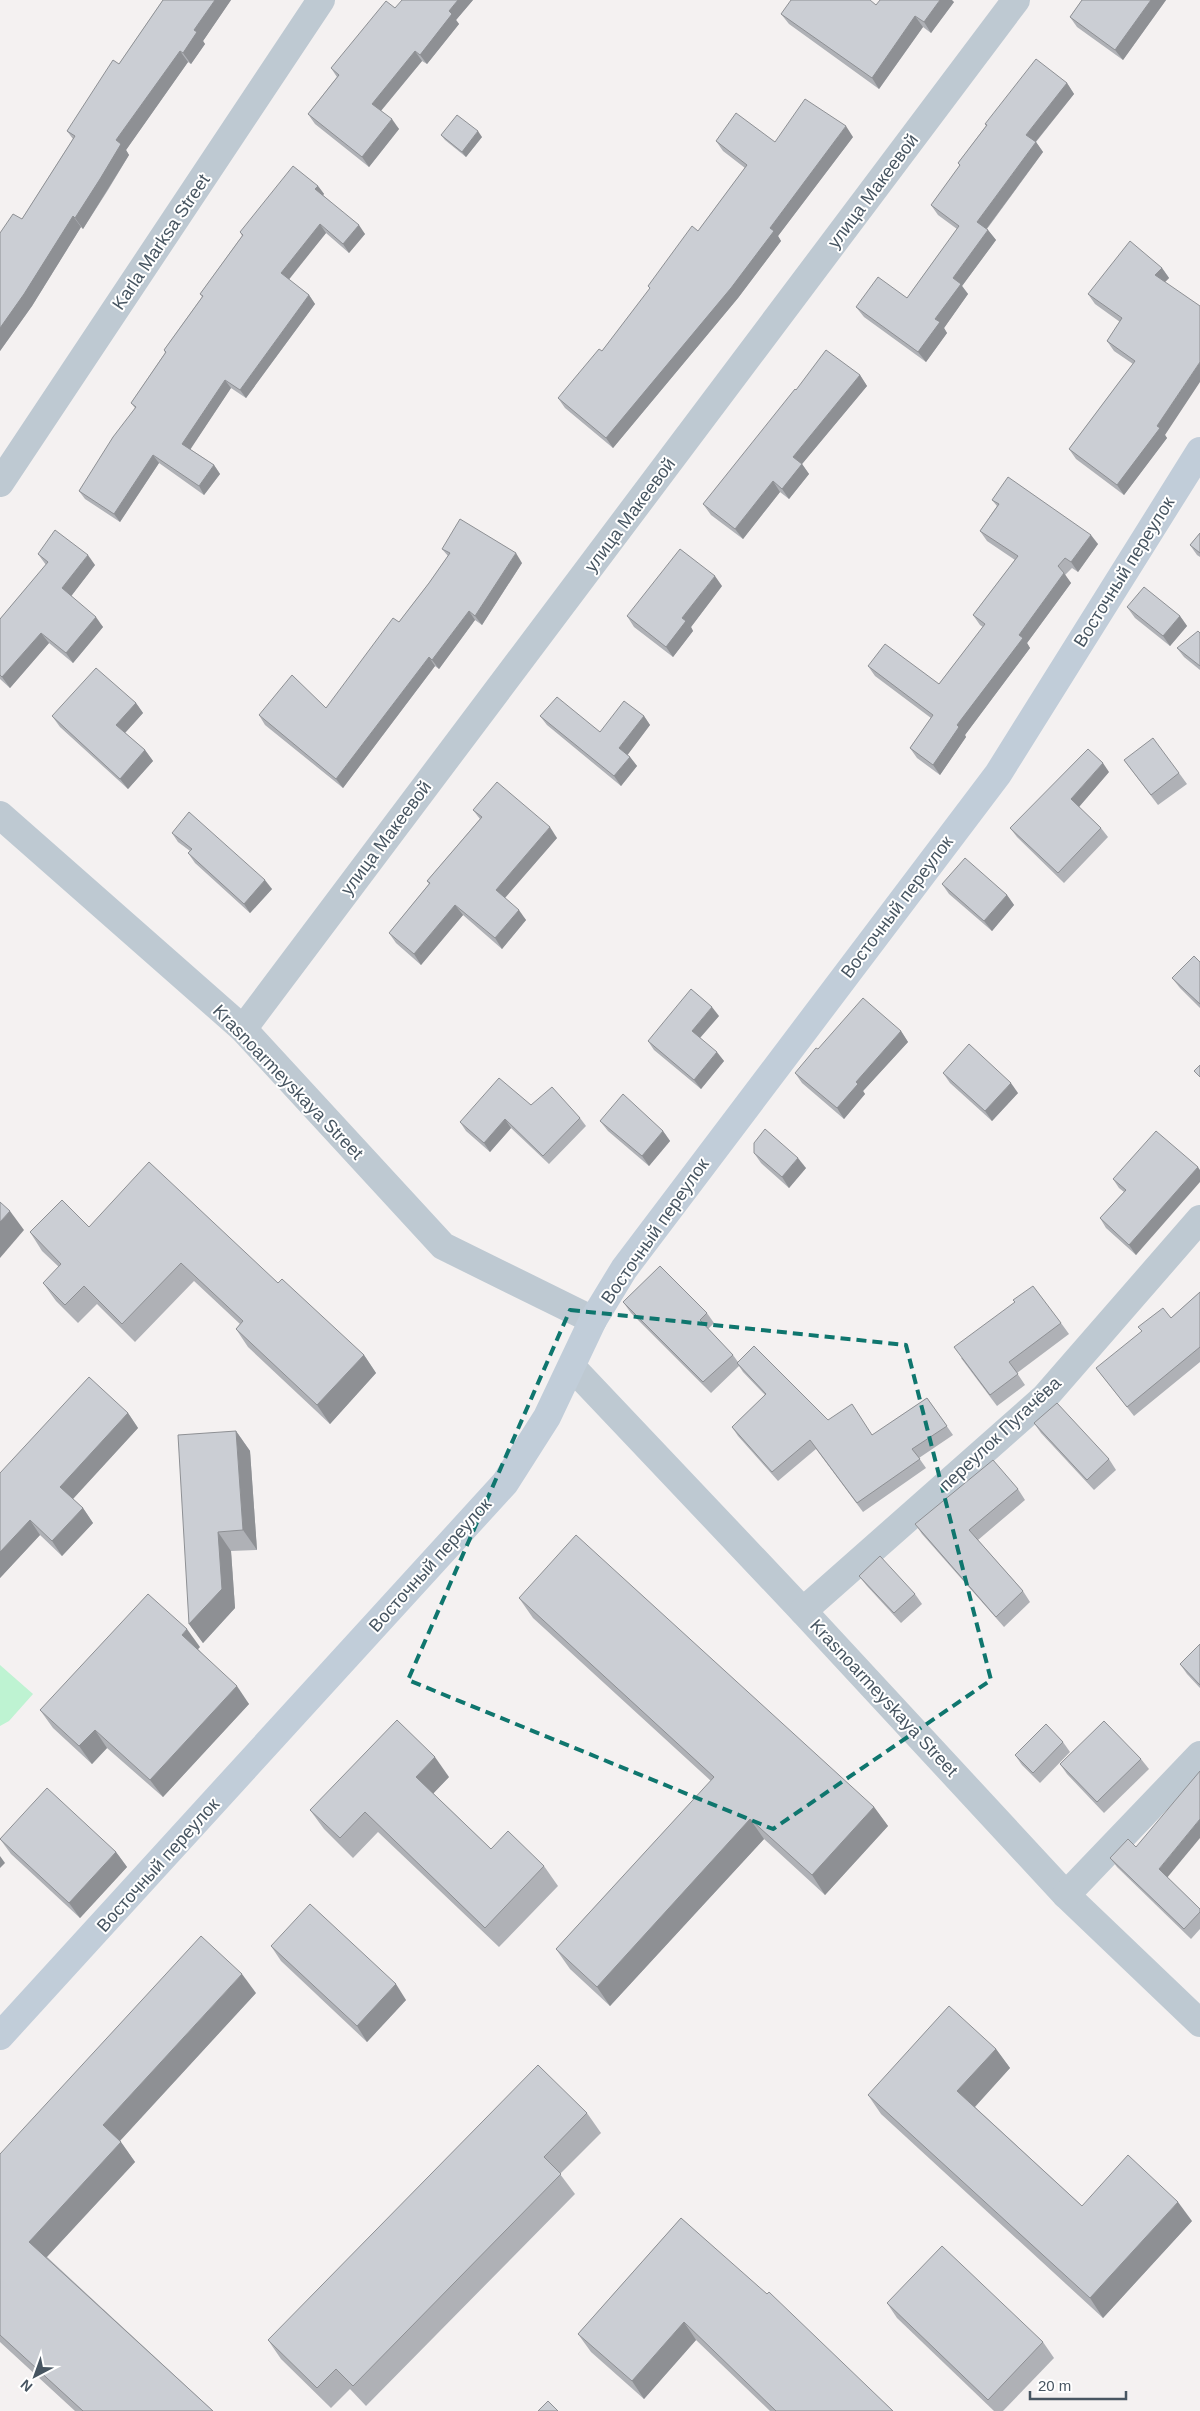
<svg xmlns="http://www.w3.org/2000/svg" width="1200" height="2411" font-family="Arial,sans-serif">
<rect width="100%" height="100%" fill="#f4f1f1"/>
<polygon fill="#bef3d2" points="0,1665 33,1694 9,1721 0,1726"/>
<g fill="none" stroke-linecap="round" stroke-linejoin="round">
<g stroke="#bec9d2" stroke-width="28">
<polyline points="0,483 321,0"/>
<polyline points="0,815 243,1029 443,1246 593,1320"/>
<polyline points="243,1029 1016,0"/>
<polyline points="572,1367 803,1611 1066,1895 1200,2023"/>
<polyline points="803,1611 1045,1397 1200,1219"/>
<polyline points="1066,1895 1200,1755"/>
</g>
<polyline stroke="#c1cdd9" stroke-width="28" points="0,2036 505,1483 547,1417 593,1320 624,1269 998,774 1200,451"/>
</g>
<g fill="#afb1b6">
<polygon points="163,0 231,0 203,41 205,44 191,64 188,62 126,150 129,155 108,190 83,229 81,227 32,306 0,351 0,233 22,219 73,139 67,131 119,64"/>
<polygon points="473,0 456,20 459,24 427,64 422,61 381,111 399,129 369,167 315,124 308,114 337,77 331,68 395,8"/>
<polygon points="1082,0 1166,0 1123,60 1077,27 1070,17"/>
<polygon points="954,2 931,33 923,27 879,89 789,24 781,14 876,5"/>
<polygon points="1067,83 1074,94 1036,142 1043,152 987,229 996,240 962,286 968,294 944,328 947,333 926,362 864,317 856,307 907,298 957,229 938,215 931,205 960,166 958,163 986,126 985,124"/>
<polygon points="441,135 482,137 466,157 445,140"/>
<polygon points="853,137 778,236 781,241 738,298 613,448 565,408 558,398 602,351 650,289 648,286 698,231 745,168 723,151 716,141 775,142"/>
<polygon points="318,186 324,194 323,195 365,234 349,253 326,233 288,279 309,295 315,304 246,398 231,388 190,449 214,465 220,474 204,495 159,463 120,522 85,499 79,491 135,408 131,403 165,353 164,350 202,297 200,294 242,236 240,232"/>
<polygon points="1162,268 1169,278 1165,282 1165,435 1167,438 1124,495 1076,459 1069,449 1133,364 1114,351 1107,341 1120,322 1095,304 1088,294"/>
<polygon points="860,375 867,386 802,464 809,474 789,499 780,492 743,539 711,515 703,504 796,390"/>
<polygon points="992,500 1098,544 1078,572 1072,568 1065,575 1071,583 1027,643 1030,648 965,735 966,737 940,775 917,758 910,748 931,718 875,676 868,666 939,684 983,627 980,625 973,615 1015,560 987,541 980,531 997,506"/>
<polygon points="1200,533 1200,557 1197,555 1190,545"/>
<polygon points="442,549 522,563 482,625 475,620 439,669 435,666 343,788 265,725 259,715 326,708 399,622 429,583 448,556"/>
<polygon points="38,554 95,565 71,596 103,627 73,663 49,643 10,688 0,679 0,619 46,565"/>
<polygon points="722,586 691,627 693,631 673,657 634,627 627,616"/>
<polygon points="1127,607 1180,616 1187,626 1170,646 1135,618"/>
<polygon points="1200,633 1200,670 1184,657 1177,648"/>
<polygon points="136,703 143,713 125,733 145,750 153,761 128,789 60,727 52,716"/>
<polygon points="540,716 600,732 644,716 650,725 627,755 630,757 637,766 621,786 547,725"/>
<polygon points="1124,760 1179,773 1187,784 1158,805"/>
<polygon points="1109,772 1079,807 1101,828 1108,837 1064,883 1017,837 1010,828"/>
<polygon points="473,810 557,838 505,898 526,920 502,949 463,915 421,965 396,943 389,933 429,884 427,881 480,819"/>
<polygon points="172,833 272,889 250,913 195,863 188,853 190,851 178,842"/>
<polygon points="942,884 1007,895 1014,905 992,931 949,894"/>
<polygon points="1200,962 1200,1008 1180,988 1172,978"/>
<polygon points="719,1016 700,1038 724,1061 701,1089 654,1050 648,1041"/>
<polygon points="901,1031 908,1042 863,1091 865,1094 844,1119 802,1083 795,1073 818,1049"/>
<polygon points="943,1073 1018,1093 992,1121 950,1083"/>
<polygon points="531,1105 580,1118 586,1126 549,1164 511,1128 490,1152 466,1131 460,1122"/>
<polygon points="600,1121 663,1131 670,1141 649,1166 608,1131"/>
<polygon points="754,1153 806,1168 789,1188 761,1163"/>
<polygon points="1200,1170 1136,1255 1106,1228 1100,1218 1124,1192 1119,1188 1113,1179"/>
<polygon points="89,1227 278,1283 364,1355 376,1373 330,1424 248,1347 236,1329 240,1324 194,1281 135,1342 97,1304 78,1323 56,1301 43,1283 59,1267 42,1251 30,1232"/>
<polygon points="1200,1292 1200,1362 1134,1416 1096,1368 1171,1318"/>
<polygon points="623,1302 707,1313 714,1323 708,1329 733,1355 738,1362 828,1420 873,1435 927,1398 953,1435 919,1458 926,1468 863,1512 816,1449 778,1481 738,1436 732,1427 765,1395 743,1372 739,1366 711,1393 631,1313"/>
<polygon points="1061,1323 1069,1334 1017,1373 1025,1385 997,1406 961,1358"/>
<polygon points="128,1413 138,1428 73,1499 83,1508 93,1523 62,1556 40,1535 0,1578 0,1473"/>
<polygon points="1034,1423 1109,1459 1116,1470 1094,1490 1041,1433"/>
<polygon points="236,1431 250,1451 257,1550 231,1551 235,1608 203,1643 189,1624"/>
<polygon points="1018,1489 1025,1500 978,1540 1023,1591 1030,1602 1004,1627 922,1534 915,1524"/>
<polygon points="859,1576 915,1594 922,1604 901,1623 867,1586"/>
<polygon points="519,1598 874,1807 888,1826 825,1895 764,1839 610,2006 570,1969 556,1949 711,1781 533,1618"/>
<polygon points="1200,1644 1200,1688 1187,1674 1180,1664"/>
<polygon points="200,1647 198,1649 249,1704 163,1797 107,1748 92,1764 53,1728 40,1710"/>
<polygon points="1063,1742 1070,1752 1040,1783 1022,1765 1015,1755"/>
<polygon points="1141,1759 1149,1769 1104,1813 1067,1774 1060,1764"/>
<polygon points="449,1777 433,1793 491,1849 544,1866 558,1886 499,1947 378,1832 353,1858 324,1829 310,1810"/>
<polygon points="0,1839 116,1852 127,1867 80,1918 11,1854"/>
<polygon points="1136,1847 1200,1909 1200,1929 1191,1939 1117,1867 1110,1858"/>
<polygon points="271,1946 406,2000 367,2042 281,1961"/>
<polygon points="256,1993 120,2141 135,2162 47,2257 213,2411 75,2411 0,2342 0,2154"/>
<polygon points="996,2049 1010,2068 975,2107 1082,2206 1192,2221 1103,2318 881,2114 868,2095"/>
<polygon points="587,2113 601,2133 560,2174 575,2194 366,2406 350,2389 331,2408 281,2359 268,2340"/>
<polygon points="681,2218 893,2411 770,2411 696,2340 644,2399 591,2352 578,2334"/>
<polygon points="887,2303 1043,2342 1054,2358 1003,2411 994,2411 897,2318"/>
</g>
<g fill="#8e9094">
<polygon points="215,0 231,0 203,41 205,44 191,64 183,53 194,30"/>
<polygon points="458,0 473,0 456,20 459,24 427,64 420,55 449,11"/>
<polygon points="940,0 952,0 954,2 931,33 924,22"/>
<polygon points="1151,0 1166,0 1123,60 1115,50"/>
<polygon points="915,16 923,27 879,89 872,78"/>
<polygon points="180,51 188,62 126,150 129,155 83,229 75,218 116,140"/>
<polygon points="415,51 422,61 379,113 372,104"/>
<polygon points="1067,83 1074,94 1033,145 1026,135"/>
<polygon points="392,119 399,129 369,167 362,157"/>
<polygon points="846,126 853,137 778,236 781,241 738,298 613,448 606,438 770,228"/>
<polygon points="478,131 482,137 466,157 462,152"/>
<polygon points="1036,142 1043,152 984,232 977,222"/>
<polygon points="318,186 324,194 321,197 315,189"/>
<polygon points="73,216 81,227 32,306 0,351 0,328"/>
<polygon points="320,224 326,233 287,282 281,273"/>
<polygon points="359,225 365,234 349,253 343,244"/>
<polygon points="988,230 996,240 962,286 968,294 944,328 947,333 926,362 918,352 935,319 953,278"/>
<polygon points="1162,268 1169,278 1162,285 1155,275"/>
<polygon points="309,295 315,304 246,398 240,390"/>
<polygon points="1200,362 1200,382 1165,435 1167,438 1124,495 1117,485"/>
<polygon points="860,375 867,386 802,464 809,474 789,499 782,489 793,457"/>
<polygon points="225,380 231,388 188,453 182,444"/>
<polygon points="153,455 159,463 120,522 114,514"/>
<polygon points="214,465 220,474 204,495 199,486"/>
<polygon points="773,481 780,492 743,539 735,529"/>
<polygon points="1091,535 1098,544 1078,572 1071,562"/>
<polygon points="516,553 522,563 482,625 475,616"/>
<polygon points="88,555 95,565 69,599 62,588"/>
<polygon points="1064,573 1071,583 1027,643 1030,648 965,735 966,737 940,775 933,765 957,725 1019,635"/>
<polygon points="715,576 722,586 691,627 693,631 673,657 666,647 682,618"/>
<polygon points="469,611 475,620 439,669 432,660"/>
<polygon points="1180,616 1187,626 1170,646 1163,636"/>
<polygon points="96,617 103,627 73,663 66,653"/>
<polygon points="41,633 49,643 10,688 2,677"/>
<polygon points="429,657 435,666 343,788 336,779"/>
<polygon points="136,703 143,713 123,735 116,725"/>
<polygon points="644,716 650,725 626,757 619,748"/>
<polygon points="145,750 153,761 128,789 120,779"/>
<polygon points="630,757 637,766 621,786 614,776"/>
<polygon points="1103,763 1109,772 1078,808 1071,799"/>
<polygon points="550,827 557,838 503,900 496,890"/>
<polygon points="265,880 272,889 250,913 244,904"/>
<polygon points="1007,895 1014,905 992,931 984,921"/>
<polygon points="455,905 463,915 421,965 414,954"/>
<polygon points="519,910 526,920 502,949 495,938"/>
<polygon points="712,1007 719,1016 698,1040 692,1031"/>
<polygon points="901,1031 908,1042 863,1091 865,1094 844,1119 837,1108 856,1082"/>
<polygon points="717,1052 724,1061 701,1089 694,1080"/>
<polygon points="1011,1083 1018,1093 992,1121 985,1111"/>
<polygon points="505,1119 511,1128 490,1152 484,1143"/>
<polygon points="663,1131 670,1141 649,1166 642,1156"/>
<polygon points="798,1158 806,1168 789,1188 782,1177"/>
<polygon points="1198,1167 1200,1170 1200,1182 1136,1255 1129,1245"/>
<polygon points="10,1211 24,1230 0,1258 0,1222"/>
<polygon points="364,1355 376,1373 330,1424 317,1405"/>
<polygon points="128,1413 138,1428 70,1502 60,1487"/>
<polygon points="236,1431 250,1451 257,1550 243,1530"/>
<polygon points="83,1508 93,1523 62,1556 52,1541"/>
<polygon points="30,1520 40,1535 0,1578 0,1552"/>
<polygon points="218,1532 231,1551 235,1608 203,1643 189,1624"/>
<polygon points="187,1629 200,1647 194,1653 182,1635"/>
<polygon points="237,1686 249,1704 163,1797 150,1780"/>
<polygon points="95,1730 107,1748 92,1764 79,1746"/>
<polygon points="435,1757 449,1777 430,1797 416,1777"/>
<polygon points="874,1807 888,1826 825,1895 812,1875"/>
<polygon points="750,1819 764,1839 610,2006 597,1987"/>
<polygon points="1200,1819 1200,1838 1166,1879 1159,1869"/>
<polygon points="116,1852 127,1867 80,1918 69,1903"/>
<polygon points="0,1856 5,1863 0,1868"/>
<polygon points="242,1974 256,1993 116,2145 103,2125"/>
<polygon points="396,1984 406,2000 367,2042 357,2026"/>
<polygon points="996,2049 1010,2068 971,2111 957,2091"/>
<polygon points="121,2142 135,2162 43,2261 29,2242"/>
<polygon points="1178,2202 1192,2221 1103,2318 1090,2298"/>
<polygon points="684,2322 696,2340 644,2399 632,2381"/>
</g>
<g fill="#cbced4" stroke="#8e9094">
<polygon points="163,0 215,0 194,30 197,32 183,53 180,51 116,140 121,144 100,179 75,218 73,216 24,294 0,328 0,233 13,214 22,219 75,136 67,131 113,60 119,64"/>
<polygon points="402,0 458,0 449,11 452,14 420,55 415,51 372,104 392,119 362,157 308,114 339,75 331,68 386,1 395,8"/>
<polygon points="791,0 870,0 876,5 880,0 940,0 924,22 915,16 872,78 781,14"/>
<polygon points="1082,0 1151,0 1115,50 1070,17"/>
<polygon points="1036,59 1067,83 1026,135 1036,142 977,222 988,230 953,278 961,284 935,319 940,322 918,352 856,307 878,277 907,298 959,226 931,205 960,165 958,163 987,125 985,124"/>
<polygon points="805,99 846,126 770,228 774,231 731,288 606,438 558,398 599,349 602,351 650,288 648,286 692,226 698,231 747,165 716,141 736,113 775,142"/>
<polygon points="457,115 478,131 462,152 441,135"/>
<polygon points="293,166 318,186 315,189 359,225 343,244 320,224 281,273 309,295 240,390 225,380 182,444 214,465 199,486 153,455 114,514 79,491 113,437 136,407 131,403 166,352 164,350 203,296 200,294 243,235 240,232"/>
<polygon points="1130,241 1162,268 1155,275 1200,306 1200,362 1157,426 1160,428 1117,485 1069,449 1135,361 1107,341 1122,318 1088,294"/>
<polygon points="826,350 860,375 793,457 802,464 782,489 773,481 735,529 703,504 795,389 796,390"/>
<polygon points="1008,477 1091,535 1071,562 1065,558 1058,566 1064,573 1019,635 1023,638 957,725 959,727 933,765 910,748 933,715 868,666 885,644 939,684 985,624 973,615 1018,556 980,531 999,504 992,500"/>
<polygon points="460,519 516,553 475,616 469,611 432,660 429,657 336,779 259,715 292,675 326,708 393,618 399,622 429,583 450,553 442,549"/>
<polygon points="55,530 88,555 62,588 96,617 66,653 41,633 2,677 0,675 0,619 48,562 38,554"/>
<polygon points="1200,533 1200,553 1190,545"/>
<polygon points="680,549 715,576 682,618 686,621 666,647 627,616"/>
<polygon points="1144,587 1180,616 1163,636 1127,607"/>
<polygon points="1198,631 1200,633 1200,666 1177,648"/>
<polygon points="96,668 136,703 116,725 145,750 120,779 52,716"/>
<polygon points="557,697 600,732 624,701 644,716 619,748 630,757 614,776 540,716"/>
<polygon points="1153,738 1179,773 1151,795 1124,760"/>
<polygon points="1088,749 1103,763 1071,799 1101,828 1058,873 1010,828"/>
<polygon points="497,782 550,827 496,890 519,910 495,938 455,905 414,954 389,933 430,883 427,881 482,817 473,810"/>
<polygon points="189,812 265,880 244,904 188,853 192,849 172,833"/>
<polygon points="965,858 1007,895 984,921 942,884"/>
<polygon points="1194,956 1200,962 1200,1004 1172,978"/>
<polygon points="691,989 712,1007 692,1031 717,1052 694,1080 648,1041"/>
<polygon points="863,998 901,1031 856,1082 858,1084 837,1108 795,1073 816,1048 818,1049"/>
<polygon points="969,1044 1011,1083 985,1111 943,1073"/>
<polygon points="1200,1065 1200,1077 1194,1071"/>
<polygon points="499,1078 531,1105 552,1087 580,1118 543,1156 505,1119 484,1143 460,1122"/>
<polygon points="623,1094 663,1131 642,1156 600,1121"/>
<polygon points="765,1129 798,1158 782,1177 754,1153 754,1143"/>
<polygon points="1156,1131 1198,1167 1129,1245 1100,1218 1126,1190 1113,1179"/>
<polygon points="149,1162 278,1283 282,1279 364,1355 317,1405 236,1329 243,1321 181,1263 122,1324 84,1286 65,1305 43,1283 61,1264 30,1232 62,1200 89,1227"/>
<polygon points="0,1202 10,1211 0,1222"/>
<polygon points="660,1266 707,1313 700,1320 733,1355 703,1382 623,1302"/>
<polygon points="1033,1286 1061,1323 1009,1362 1018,1374 990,1395 954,1347 1015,1302 1013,1300"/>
<polygon points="1200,1292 1200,1347 1127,1407 1096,1368 1142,1331 1138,1327 1163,1308 1171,1318"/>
<polygon points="754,1346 828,1420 852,1404 872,1435 927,1398 947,1426 912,1449 920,1459 857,1503 810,1440 772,1472 732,1427 766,1394 737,1363"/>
<polygon points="89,1377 128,1413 60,1487 83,1508 52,1541 30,1520 0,1552 0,1473"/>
<polygon points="1057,1403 1109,1459 1087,1480 1034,1423"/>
<polygon points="236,1431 243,1530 218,1532 222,1589 189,1624 178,1435"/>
<polygon points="993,1460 1018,1489 969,1530 1023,1591 996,1617 915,1524"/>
<polygon points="576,1535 874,1807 812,1875 750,1819 597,1987 556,1949 714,1777 519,1598"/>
<polygon points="880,1556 915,1594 894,1613 859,1576"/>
<polygon points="148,1594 187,1629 182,1635 237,1686 150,1780 95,1730 79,1746 40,1710"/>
<polygon points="1200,1644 1200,1685 1180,1664"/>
<polygon points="397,1720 435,1757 416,1777 491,1849 508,1831 544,1866 485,1928 365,1812 340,1838 310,1810"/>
<polygon points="1104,1721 1141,1759 1097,1802 1060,1764"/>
<polygon points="1046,1724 1063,1742 1033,1773 1015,1755"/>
<polygon points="1200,1771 1200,1819 1159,1869 1200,1909 1200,1912 1184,1929 1110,1858 1128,1839 1136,1847"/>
<polygon points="47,1788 116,1852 69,1903 0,1839"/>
<polygon points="310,1904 396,1984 357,2026 271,1946"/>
<polygon points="201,1936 242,1974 103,2125 121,2142 29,2242 213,2411 83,2411 0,2335 0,2154"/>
<polygon points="949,2006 996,2049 957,2091 1082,2206 1128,2155 1178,2202 1090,2298 868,2095"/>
<polygon points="538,2065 587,2113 544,2157 561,2174 353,2386 336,2369 317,2388 268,2340"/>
<polygon points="681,2218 767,2294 769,2292 893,2411 776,2411 684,2322 632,2381 578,2334"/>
<polygon points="942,2246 1043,2342 988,2400 887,2303"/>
<polygon points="548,2401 558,2411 538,2411"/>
</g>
<path fill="none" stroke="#0f766e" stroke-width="4" stroke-dasharray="10 6" stroke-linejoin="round" d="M 570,1310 L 906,1345 L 991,1680 L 773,1829 L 408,1680 Z"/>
<g text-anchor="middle" stroke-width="4" stroke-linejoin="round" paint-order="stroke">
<g font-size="18" fill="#475561" stroke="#fff">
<text transform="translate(873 191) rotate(-53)" y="6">улица Макеевой</text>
<text transform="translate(161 242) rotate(-56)" y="6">Karla Marksa Street</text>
<text transform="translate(630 515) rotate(-53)" y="6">улица Макеевой</text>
<text transform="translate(1124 572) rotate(-58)" y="6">Восточный переулок</text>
<text transform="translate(386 838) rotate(-53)" y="6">улица Макеевой</text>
<text transform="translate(897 907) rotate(-53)" y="6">Восточный переулок</text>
<text transform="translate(288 1082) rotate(46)" y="6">Krasnoarmeyskaya Street</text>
<text transform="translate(655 1231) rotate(-55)" y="6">Восточный переулок</text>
<text transform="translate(1000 1434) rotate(-43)" y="6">переулок Пугачёва</text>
<text transform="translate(430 1565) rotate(-48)" y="6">Восточный переулок</text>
<text transform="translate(884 1698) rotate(47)" y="6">Krasnoarmeyskaya Street</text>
<text transform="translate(158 1865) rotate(-48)" y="6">Восточный переулок</text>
</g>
</g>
<g transform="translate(35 2376) rotate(221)" stroke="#ffffff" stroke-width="4" paint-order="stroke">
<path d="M0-4L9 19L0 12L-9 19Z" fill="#475561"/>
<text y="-8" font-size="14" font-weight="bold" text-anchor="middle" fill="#475561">N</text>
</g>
<path d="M1030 2391v8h96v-8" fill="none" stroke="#475561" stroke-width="2.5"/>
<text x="1038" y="2391" font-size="15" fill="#475561" stroke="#ffffff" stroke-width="4" paint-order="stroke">20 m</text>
</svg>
